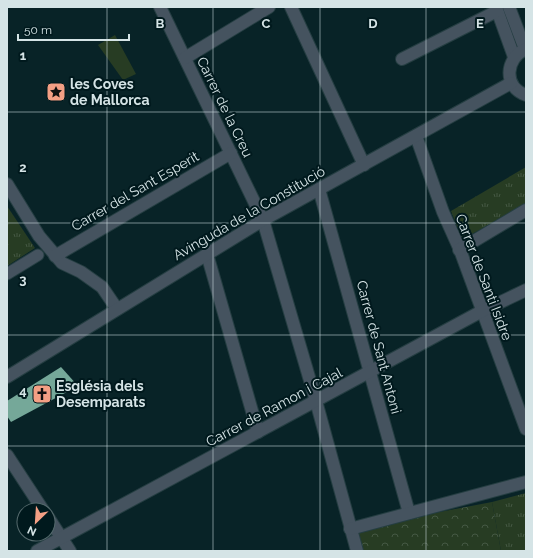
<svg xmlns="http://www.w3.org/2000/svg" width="533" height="558" font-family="Raleway,sans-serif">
<defs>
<pattern id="forest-crowns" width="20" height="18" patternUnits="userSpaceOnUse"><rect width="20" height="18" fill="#273c23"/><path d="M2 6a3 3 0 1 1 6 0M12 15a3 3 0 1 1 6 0" fill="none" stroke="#455843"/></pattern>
<pattern id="park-tufts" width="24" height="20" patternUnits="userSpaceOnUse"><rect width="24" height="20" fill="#273c23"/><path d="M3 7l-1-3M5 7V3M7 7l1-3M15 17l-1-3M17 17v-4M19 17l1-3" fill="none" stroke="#455843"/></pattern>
</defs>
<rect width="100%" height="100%" fill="#082327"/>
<polygon fill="#273c23" points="115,35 136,74 123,80 98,45"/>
<polygon fill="url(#forest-crowns)" points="492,502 501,551 356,551 350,529"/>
<g fill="url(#park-tufts)">
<polygon points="526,167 526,206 462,239 451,211"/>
<polygon points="7,206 35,248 7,266"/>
<polygon points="526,493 526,551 501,551 492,502"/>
</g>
<polygon fill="#75a899" points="61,367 78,386 11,422 7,416 7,401"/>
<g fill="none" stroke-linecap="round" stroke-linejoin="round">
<g stroke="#253e42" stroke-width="13">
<polyline id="pedestrian" points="7,274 38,255"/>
</g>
<g stroke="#253e42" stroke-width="14">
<g id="minor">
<polyline points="160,7 263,220 316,401 357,551"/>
<polyline points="291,7 364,165"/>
<polyline points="496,7 514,57"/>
<polyline points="509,7 525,49"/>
<path d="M 526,49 C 505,58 503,87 526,95"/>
<polyline points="185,58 269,7"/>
<polyline points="402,59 497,11"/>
<polyline points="416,136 443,212 460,250 526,429"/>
<polyline points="7,184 39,236 62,263 81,272 102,287 117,309"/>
<polyline points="319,189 409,513"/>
<polyline points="459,250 526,210"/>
<polyline points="207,254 258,432"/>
<polyline points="55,256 231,153"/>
<polyline points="7,377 263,220 511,83"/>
<polyline points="7,455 43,510"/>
<polyline points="48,517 70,551"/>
<polyline points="350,529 526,482"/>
<polyline points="37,551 482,311 526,290"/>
</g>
</g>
<use href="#pedestrian" stroke="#45535f" stroke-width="11"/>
<use href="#minor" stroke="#45535f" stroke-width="12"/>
</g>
<path fill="none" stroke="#d5e4e6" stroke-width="1" stroke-opacity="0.55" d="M 107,7 L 107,551M 213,7 L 213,551M 320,7 L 320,551M 426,7 L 426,551M 7,112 L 526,112M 7,223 L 526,223M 7,335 L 526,335M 7,446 L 526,446"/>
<defs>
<g id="sight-square" transform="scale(1)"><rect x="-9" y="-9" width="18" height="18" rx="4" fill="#f39f84" stroke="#00191d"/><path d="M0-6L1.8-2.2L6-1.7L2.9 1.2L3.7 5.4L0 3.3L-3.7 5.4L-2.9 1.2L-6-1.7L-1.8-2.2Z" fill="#111"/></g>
<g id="church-square" transform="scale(1)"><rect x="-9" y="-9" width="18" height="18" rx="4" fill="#f39f84" stroke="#00191d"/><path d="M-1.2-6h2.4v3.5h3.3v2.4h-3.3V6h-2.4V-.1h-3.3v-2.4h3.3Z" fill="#111"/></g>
</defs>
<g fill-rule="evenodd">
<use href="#sight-square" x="56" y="92"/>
<use href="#church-square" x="42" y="394"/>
</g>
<g text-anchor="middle" stroke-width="4" stroke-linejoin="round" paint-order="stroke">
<g font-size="14" font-weight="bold" fill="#d5e4e6" stroke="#00191d" text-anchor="start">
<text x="70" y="89">les Coves<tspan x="70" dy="16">de Mallorca</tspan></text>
<text x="56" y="391">Església dels<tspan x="56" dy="16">Desemparats</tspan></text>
</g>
<g font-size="14" fill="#d5e4e6" stroke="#00191d">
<text transform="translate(225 107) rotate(64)" y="5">Carrer de la Creu</text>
<text transform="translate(135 191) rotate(-30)" y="5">Carrer del Sant Esperit</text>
<text transform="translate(249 213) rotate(-30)" y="5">Avinguda de la Constitució</text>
<text transform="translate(484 277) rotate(69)" y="5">Carrer de Santi Isidre</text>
<text transform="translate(379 347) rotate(75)" y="5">Carrer de Sant Antoni</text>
<text transform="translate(274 407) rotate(-28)" y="5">Carrer de Ramon i Cajal</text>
</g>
</g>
<g font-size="13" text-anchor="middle" font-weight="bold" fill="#d5e4e6" stroke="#00191d" stroke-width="4" stroke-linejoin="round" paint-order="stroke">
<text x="160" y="28">B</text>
<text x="266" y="28">C</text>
<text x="373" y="28">D</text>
<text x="480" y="28">E</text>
<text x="23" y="60">1</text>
<text x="23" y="172">2</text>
<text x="23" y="284">3</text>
<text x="23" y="395">4</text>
</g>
<rect width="533" height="558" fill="none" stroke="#d5e4e6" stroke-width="16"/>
<g transform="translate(36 522) rotate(205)"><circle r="19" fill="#00191d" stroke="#556a6d"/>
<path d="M0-3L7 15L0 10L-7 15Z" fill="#f39f84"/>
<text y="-6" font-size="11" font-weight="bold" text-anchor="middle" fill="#d5e4e6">N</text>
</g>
<path d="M18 34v6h111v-6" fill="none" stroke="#d5e4e6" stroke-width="2"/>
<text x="24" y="34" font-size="12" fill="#d5e4e6" stroke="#00191d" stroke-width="3" paint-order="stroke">50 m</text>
</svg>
